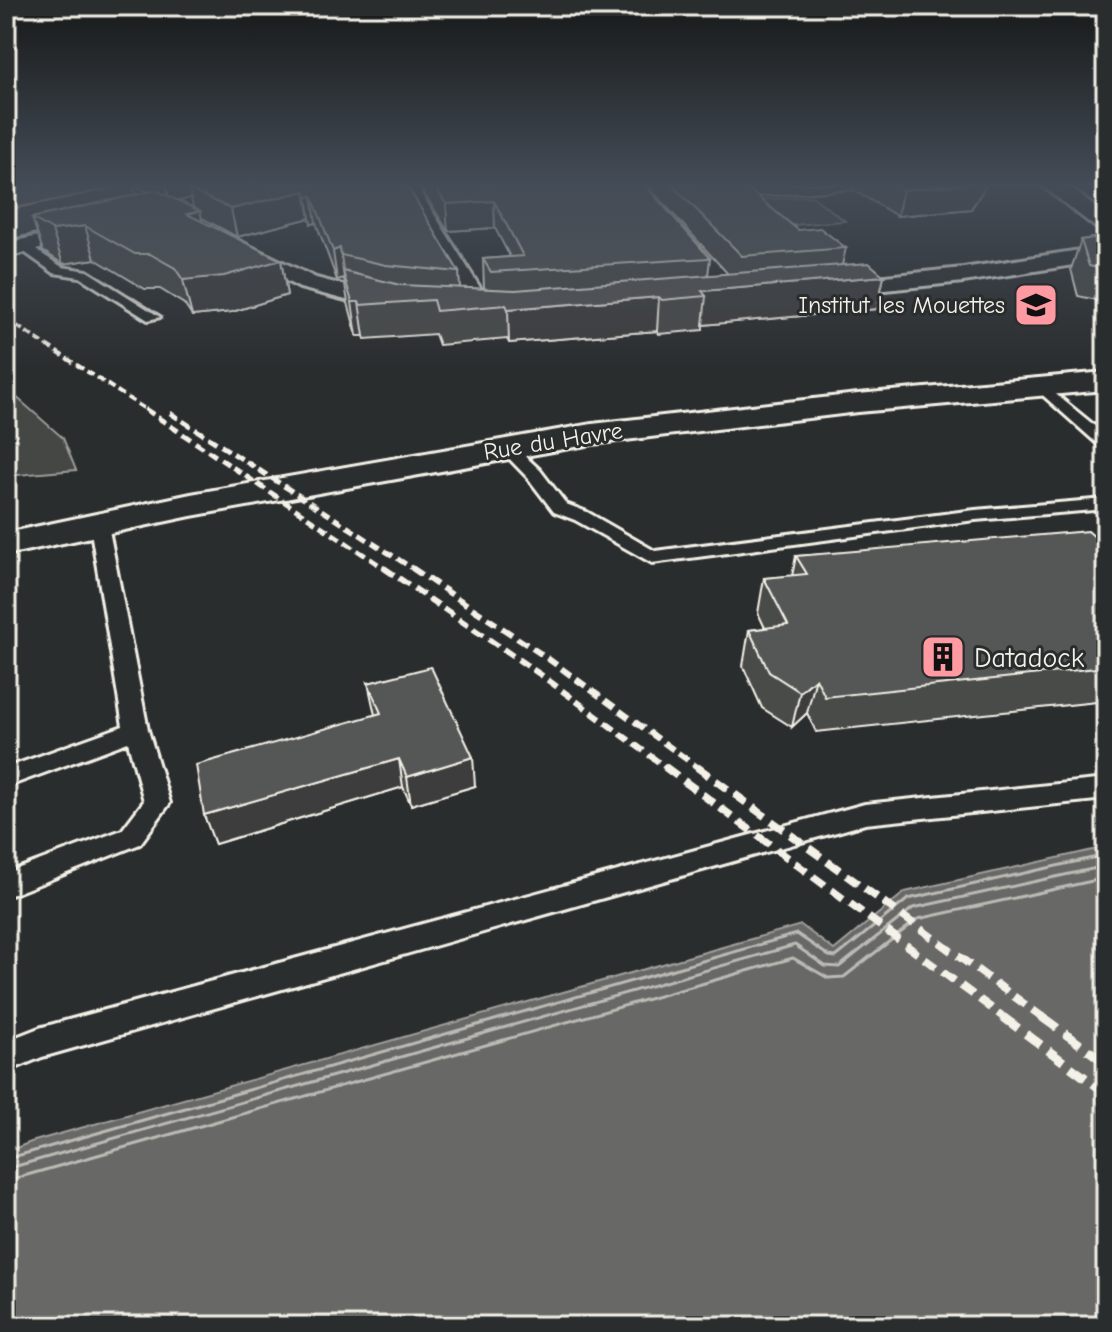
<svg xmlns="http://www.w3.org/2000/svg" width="1112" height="1332" font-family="'Comic Neue',sans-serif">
<rect width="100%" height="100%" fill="#2a2d2e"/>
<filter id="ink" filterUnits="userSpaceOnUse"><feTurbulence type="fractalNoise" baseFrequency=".0125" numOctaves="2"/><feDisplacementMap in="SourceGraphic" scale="16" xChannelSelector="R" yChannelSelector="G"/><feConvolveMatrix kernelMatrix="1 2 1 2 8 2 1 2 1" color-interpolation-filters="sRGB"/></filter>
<g filter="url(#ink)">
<g fill="#444645" stroke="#9c9c96" stroke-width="2">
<polygon points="812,196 845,221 690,233 666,207"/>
<polygon points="6,388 63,438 76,470 6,476"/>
</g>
<polygon fill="#676866" stroke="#9f9f9a" stroke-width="2" points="1106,847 1106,1326 6,1326 6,1152 31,1142 801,925 834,950 905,892"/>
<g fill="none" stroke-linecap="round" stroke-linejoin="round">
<g stroke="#bcbab4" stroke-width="3">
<polyline points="6,1159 797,934 829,956 836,957 908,899 1106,855"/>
<polyline points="6,1169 795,945 825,966 839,967 913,908 1106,866"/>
<polyline points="6,1181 793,958 828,978 844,977 918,919 1106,878"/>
</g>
<g stroke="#f4f1e8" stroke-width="6">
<g id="lane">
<polygon points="20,245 28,245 62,267 87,271 160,317 148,320 80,277 54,273 20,249"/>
<polygon points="1042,383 1106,435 1106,448 1100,446 1037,390 1035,387"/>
<polygon points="506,442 512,444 540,470 566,504 587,512 655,551 975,510 1106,499 1106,509 975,520 652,563 575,520 554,512 528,478 498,447"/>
<polygon points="99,519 108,525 148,730 170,803 140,844 6,897 6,873 122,830 144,801 128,742 6,787 6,768 123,726 90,525"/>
<polygon points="1106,779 1106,799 865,824 42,1057 6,1072 6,1041 39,1028 865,804"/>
</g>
</g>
<g stroke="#f4f1e8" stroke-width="6">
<g id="street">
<polygon points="397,184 415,184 496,313 492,318 474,318"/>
<polygon points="1040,184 1066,184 1106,216 1106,232 1099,230"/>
<polygon points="96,224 103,226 107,230 103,234 6,257 6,243"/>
<polygon points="231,237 316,278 409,302 412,307 409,312 400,314 300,288 223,249 220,244 223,239"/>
<polygon points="1106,246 1106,260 963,282 826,296 818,294 814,289 818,284 826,282 963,268"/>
</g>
</g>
<g stroke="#f4f1e8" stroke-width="6">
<polygon id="secondary" points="1106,372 1106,390 858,412 592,444 191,516 6,555 6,533 191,494 592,424 858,394"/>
</g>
<use href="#lane" fill="#2a2d2e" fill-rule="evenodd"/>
<use href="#street" fill="#2a2d2e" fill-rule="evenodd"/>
<use href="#secondary" fill="#2a2d2e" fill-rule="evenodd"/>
<polyline stroke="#f4f1e8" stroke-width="4" stroke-dasharray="8 4" stroke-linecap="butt" points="6,319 148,411"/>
<g stroke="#f4f1e8" stroke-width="5" stroke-dasharray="10 5" stroke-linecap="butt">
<polyline points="145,409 387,570"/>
<polyline points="170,413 415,570"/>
</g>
<g stroke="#f4f1e8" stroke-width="6" stroke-dasharray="12 6" stroke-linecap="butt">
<polyline points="384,568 541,675 668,769"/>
<polyline points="412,568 547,658 700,769"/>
</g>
<g stroke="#f4f1e8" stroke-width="8" stroke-dasharray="15 8" stroke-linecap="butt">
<polyline points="665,767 1006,1019"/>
<polyline points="697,767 1045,1019"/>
</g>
<g stroke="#f4f1e8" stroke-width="9" stroke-dasharray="19 9" stroke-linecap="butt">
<polyline points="1003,1017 1106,1093"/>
<polyline points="1042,1017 1106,1063"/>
</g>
</g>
<g fill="#494b4a" stroke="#f4f1e8" stroke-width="2" fill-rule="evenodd">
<path d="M 6,184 L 406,184 L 459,272 L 460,288 L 484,289 L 483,259 L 510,257 L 495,228 L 448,231 L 418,184 L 644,184 L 710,258 L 708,276 L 728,274 L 646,184 L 987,184 L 971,209 L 897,216 L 853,190 L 758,197 L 798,230 L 846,248 L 842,265 L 884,276 L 877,309 L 703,325 L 703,330 L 659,334 L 657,331 L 509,343 L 507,339 L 439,345 L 435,334 L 365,339 L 364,336 L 357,336 L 348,303 L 344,278 L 337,280 L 316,223 L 311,224 L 310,218 L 237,237 L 202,218 L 202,222 L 281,260 L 287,295 L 232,312 L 192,316 L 184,304 L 160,289 L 145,289 L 95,259 L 63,264 L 43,251 L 37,233 L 16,238 L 6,232 ZM 133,185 L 149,192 L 136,195 ZM 191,198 L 193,208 L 178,201 Z"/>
<polygon points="1077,184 1106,184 1106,195 1098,189"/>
<polygon points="1106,236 1106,302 1078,296 1071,269 1081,240"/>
<polygon points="1106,537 1106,701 816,732 807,713 792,727 762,708 743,666 749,630 765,628 758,613 764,578 792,576 796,556"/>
<polygon points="368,683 475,786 411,805 403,787 215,844 204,815 375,715"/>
</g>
<g fill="#3c3d3c" stroke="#f4f1e8" stroke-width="2">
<polygon points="133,184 140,210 32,218 37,233 16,238 6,210"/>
<polygon points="166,184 252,184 189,189 191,198 170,203"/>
<polygon points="732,184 854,184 853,190 752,197"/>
<polygon points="965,184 987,184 971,209 897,216 903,190"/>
<polygon points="305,191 310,218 237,237 231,209"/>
<polygon points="312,196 316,223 311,224 307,197"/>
<polygon points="494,201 495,228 448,231 446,204"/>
<polygon points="200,211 208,244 187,214"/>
<polygon points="85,226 95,259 63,264 52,230"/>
<polygon points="340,248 344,278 337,280 333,251"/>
<polygon points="281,260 287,295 232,312 192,316 183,280"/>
<polygon points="884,276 877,309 703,325 706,296 702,291"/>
<polygon points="659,297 657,331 509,343 508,309"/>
<polygon points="352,302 359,302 364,336 357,336"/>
<polygon points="816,678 807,713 792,727 800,692"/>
<polygon points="6,711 13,742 6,745"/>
<polygon points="473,757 475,786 411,805 407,777"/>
<polygon points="399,759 403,787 215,844 204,815"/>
</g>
<g fill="#555756" stroke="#f4f1e8" stroke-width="2">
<polygon points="6,184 132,184 6,210"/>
<polygon points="210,184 406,184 459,272 386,265 341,255 340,248 333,251 312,196 307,197 305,191 231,209 189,189"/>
<polygon points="433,184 644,184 710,258 491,272 483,259 523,256 494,201 446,204"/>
<polygon points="671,184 742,184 798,230 820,228 846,248 742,256"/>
<polygon points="893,184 965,184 903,190"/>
<polygon points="156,190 200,211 187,214 281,260 224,276 183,280 175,268 150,254 135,254 85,226 52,230 32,218"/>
<polygon points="1106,236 1106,270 1089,266 1081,240"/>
<polygon points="869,263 884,276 702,291 706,296 662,300 659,297 508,309 506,305 436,311 433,300 360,305 359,302 352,302 343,271 400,285 515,290"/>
<polygon points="1088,531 1096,538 1106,537 1106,667 825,697 816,678 800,692 769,672 749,630 788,625 764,578 807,574 796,556"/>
<polygon points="431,667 473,757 407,777 399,759 204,815 196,765 381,713 368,683"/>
</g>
</g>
<linearGradient id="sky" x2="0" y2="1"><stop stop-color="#171919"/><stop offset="0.5" stop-color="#444c57"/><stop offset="1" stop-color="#444c57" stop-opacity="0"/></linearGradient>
<rect width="1112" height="370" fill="url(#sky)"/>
<defs>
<g id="school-square" transform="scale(2.3)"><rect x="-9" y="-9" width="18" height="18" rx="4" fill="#ff9aa2" stroke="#2a2d2e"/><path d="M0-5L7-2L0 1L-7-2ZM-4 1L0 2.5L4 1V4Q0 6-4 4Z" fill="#111"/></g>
<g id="building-square" transform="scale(2.3)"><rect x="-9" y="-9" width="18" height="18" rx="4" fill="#ff9aa2" stroke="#2a2d2e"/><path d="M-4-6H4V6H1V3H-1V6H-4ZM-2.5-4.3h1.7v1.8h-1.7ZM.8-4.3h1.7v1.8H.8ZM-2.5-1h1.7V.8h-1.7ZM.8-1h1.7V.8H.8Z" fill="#111"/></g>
</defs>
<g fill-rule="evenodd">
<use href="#school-square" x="1036" y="305"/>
<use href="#building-square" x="943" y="657"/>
</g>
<g text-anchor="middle" stroke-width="6" stroke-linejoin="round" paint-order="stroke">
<g font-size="24" fill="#f4f1e8" stroke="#2a2d2e" text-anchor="end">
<text x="1005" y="313">Institut les Mouettes</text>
</g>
<g font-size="24" fill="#f4f1e8" stroke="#2a2d2e">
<text transform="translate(553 441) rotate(-9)" y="8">Rue du Havre</text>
</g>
<g font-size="28" fill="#f4f1e8" stroke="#2a2d2e" text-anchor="start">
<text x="974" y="667">Datadock</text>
</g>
</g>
<rect width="1112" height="1332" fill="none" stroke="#2a2d2e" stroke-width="32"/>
<rect x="16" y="16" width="1080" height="1300" fill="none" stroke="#f4f1e8" stroke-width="3" filter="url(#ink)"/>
</svg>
